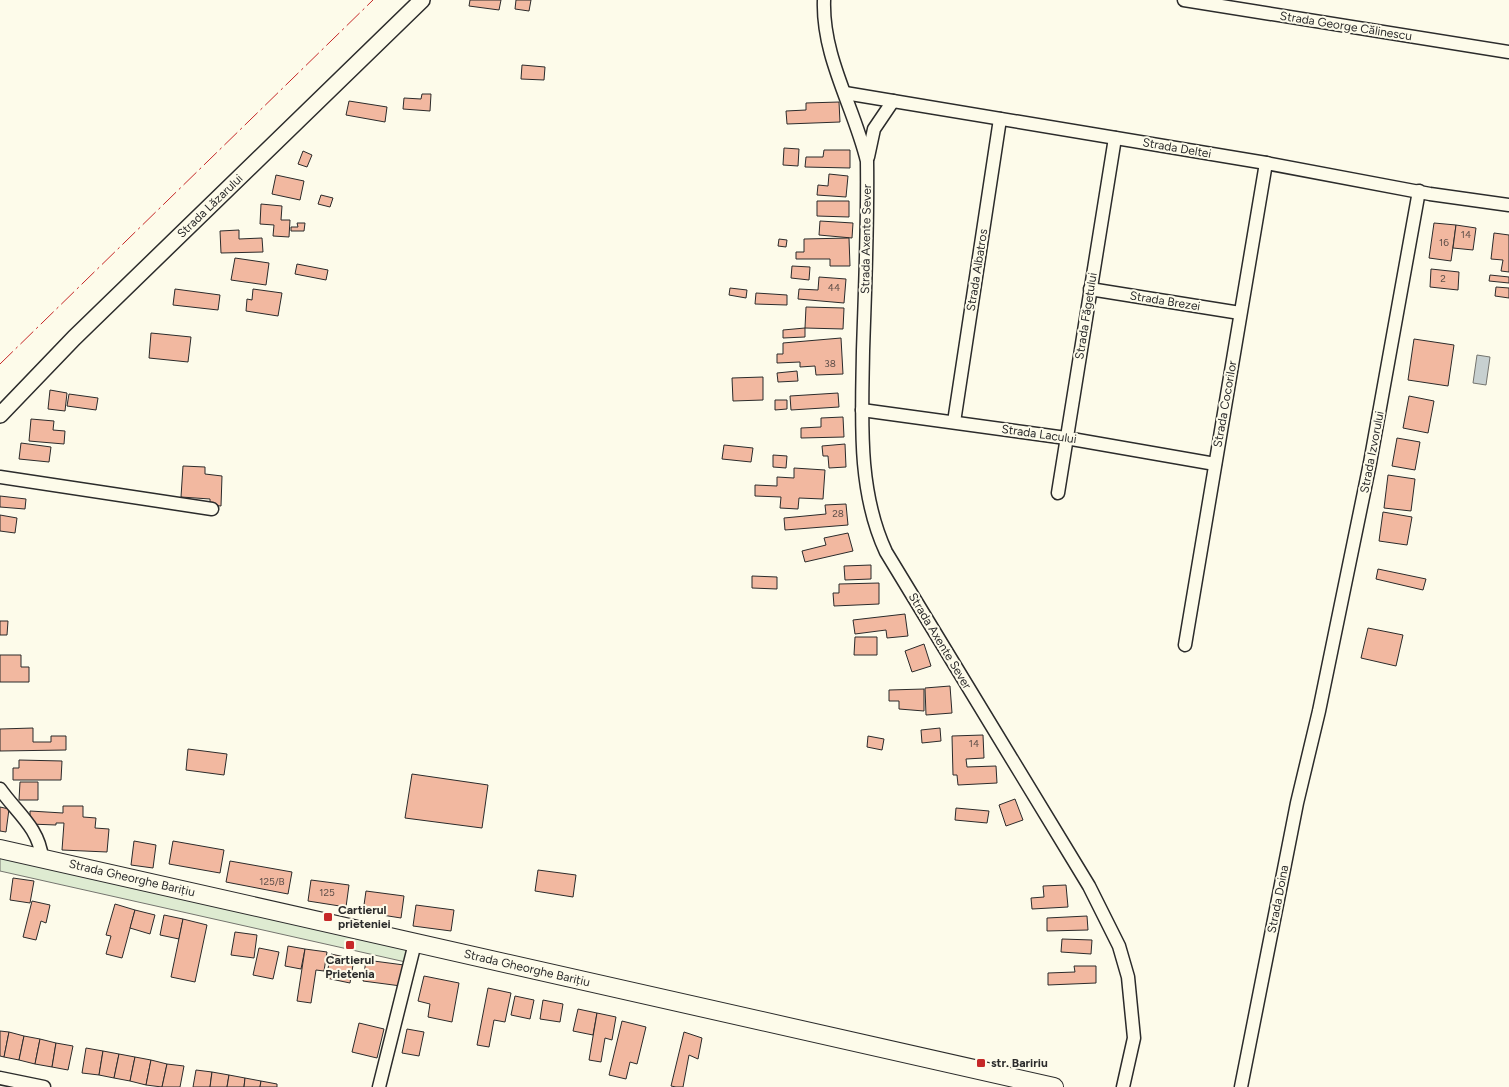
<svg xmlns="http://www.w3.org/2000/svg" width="1509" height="1087" font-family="Figtree,sans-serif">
<rect width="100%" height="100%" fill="#fdfbea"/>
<polygon fill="#deebd1" stroke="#74746e" points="0,849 415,943 410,963 0,871"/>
<polygon fill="#c7d0d0" stroke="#74746e" points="1477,355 1490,357 1486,385 1473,383"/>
<g fill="#f2b8a0" stroke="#2b2b2b">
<polygon points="470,0 501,0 499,10 469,6"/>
<polygon points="516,0 531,0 529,11 515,9"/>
<polygon points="522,65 545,67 544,80 521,79"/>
<polygon points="422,94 431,94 430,111 403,109 404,98 421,99"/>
<polygon points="349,101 387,107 385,122 346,115"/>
<polygon points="839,102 840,122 787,124 786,111 806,110 806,103"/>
<polygon points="784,148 799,149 798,166 783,165"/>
<polygon points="824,150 850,150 850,168 805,167 806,157 823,157"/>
<polygon points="303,151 312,155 307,167 298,164"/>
<polygon points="829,174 848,176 846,197 817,195 818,185 828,186"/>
<polygon points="276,175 304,181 300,200 272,194"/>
<polygon points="321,195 333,198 330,207 318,204"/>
<polygon points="817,201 849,201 849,217 817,216"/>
<polygon points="261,204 282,206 281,220 290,220 289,237 273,236 274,225 260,224"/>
<polygon points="820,221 853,223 852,238 819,235"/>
<polygon points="297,223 305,223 304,231 291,231 291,227 298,227"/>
<polygon points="1434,223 1456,225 1451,261 1429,258"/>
<polygon points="1456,225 1476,228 1473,250 1453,248"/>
<polygon points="239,230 239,239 262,238 263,252 221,253 220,231"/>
<polygon points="1494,233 1509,235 1509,272 1501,271 1503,260 1491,259"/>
<polygon points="849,238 850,266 830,266 830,259 796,259 796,252 804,252 804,239"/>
<polygon points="779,239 787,240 786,247 778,246"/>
<polygon points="235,258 269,263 266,285 231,280"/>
<polygon points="297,264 328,270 326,280 295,274"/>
<polygon points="792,266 810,267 809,280 791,278"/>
<polygon points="1431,269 1459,272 1458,290 1430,287"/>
<polygon points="1490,275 1509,277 1509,283 1489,281"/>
<polygon points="819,277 846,279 844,303 798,299 799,289 818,290"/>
<polygon points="1496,287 1509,288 1509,298 1495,296"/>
<polygon points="730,288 747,290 746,298 729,295"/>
<polygon points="175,289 220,295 218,310 173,305"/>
<polygon points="253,289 282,293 278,316 246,311 247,299 252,300"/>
<polygon points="756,293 787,295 787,305 755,304"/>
<polygon points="806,307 844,308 843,329 805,328"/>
<polygon points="805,328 805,337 783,338 783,330"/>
<polygon points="151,333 191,337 188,362 149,358"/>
<polygon points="841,338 843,374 816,375 815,366 800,367 800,362 777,363 777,354 783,354 783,343"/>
<polygon points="1414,339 1454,345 1448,386 1408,380"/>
<polygon points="797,371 798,381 778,382 777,373"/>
<polygon points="763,377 763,400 733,401 732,378"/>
<polygon points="50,390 67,393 65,411 48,409"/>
<polygon points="838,393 839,407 791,410 790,396"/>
<polygon points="69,394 98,398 96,410 67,406"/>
<polygon points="1409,396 1434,401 1428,433 1403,428"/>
<polygon points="775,400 787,400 787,409 775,410"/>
<polygon points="843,417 844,437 801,438 801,428 821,427 821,418"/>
<polygon points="31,419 54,421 53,430 65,431 64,444 29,441"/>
<polygon points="1397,438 1420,442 1415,470 1392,466"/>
<polygon points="21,443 51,447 49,462 19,459"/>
<polygon points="845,444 846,467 829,468 828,456 823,456 822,446"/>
<polygon points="724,445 753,448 751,462 722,459"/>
<polygon points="773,455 787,456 786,468 773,467"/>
<polygon points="183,466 205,467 205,474 222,476 221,506 210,505 210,499 181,497"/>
<polygon points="794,468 825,470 823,499 799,498 798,509 780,508 781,497 755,496 755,485 777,486 777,477 794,478"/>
<polygon points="1388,475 1415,479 1411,511 1384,508"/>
<polygon points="0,496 26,499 25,509 0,507"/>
<polygon points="846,504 848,525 785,530 784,518 826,514 825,505"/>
<polygon points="1383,512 1412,517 1407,545 1379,541"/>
<polygon points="0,515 17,518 15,533 0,531"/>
<polygon points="848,533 853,551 805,562 802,551 826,545 824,538"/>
<polygon points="871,565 871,579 845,580 844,566"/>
<polygon points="1378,569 1426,579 1423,590 1376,579"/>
<polygon points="752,576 777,577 777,589 752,588"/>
<polygon points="879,583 879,604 834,606 833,593 839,593 839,584"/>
<polygon points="905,614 908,636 887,638 886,630 855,634 853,620"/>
<polygon points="0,621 8,621 7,635 0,635"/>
<polygon points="1368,628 1403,635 1396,666 1361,658"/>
<polygon points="855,637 877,637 877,655 854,655"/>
<polygon points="924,644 931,666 912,672 905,651"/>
<polygon points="0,655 21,655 21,667 29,667 29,682 0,682"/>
<polygon points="950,686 952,713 926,715 925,688"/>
<polygon points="924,689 924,711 899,709 899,701 889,701 889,690"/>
<polygon points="33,728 33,742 51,742 51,736 66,736 66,750 0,751 0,729"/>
<polygon points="940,728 941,741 922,743 921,730"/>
<polygon points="983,735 984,758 966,759 967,767 996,766 997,783 958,785 957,775 953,775 952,736"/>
<polygon points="868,736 884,739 882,750 867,747"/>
<polygon points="188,749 227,754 224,775 186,770"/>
<polygon points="19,760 62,761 61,780 13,780 13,768 19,768"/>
<polygon points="412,774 488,785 482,828 405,818"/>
<polygon points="20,782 38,782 38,800 19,800"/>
<polygon points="1015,799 1023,820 1006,826 999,805"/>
<polygon points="63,806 83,806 83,817 96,818 95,828 109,829 107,852 62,850 64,823 56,823 56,825 30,824 30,811 63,813"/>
<polygon points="0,807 9,809 6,832 0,831"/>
<polygon points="956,808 989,811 987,823 955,820"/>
<polygon points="134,841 156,845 153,868 131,865"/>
<polygon points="173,841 224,850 220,873 169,864"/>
<polygon points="230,861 292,872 288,894 226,882"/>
<polygon points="538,870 576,875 573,897 535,891"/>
<polygon points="13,878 34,881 30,903 10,900"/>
<polygon points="311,880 349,885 346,907 308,901"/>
<polygon points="1066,885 1068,907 1032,909 1031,898 1044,897 1043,886"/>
<polygon points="366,891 404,896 401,918 363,912"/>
<polygon points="32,901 50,905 46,923 41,921 36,940 23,937"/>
<polygon points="115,904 135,910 122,958 106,954 111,936 106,935"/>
<polygon points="416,905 454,910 451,931 413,926"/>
<polygon points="135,910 155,915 150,934 130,928"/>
<polygon points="164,915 183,919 179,939 160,935"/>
<polygon points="1087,916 1088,930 1047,931 1047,918"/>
<polygon points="183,919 207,925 195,982 171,977"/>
<polygon points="235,932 257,935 254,958 231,955"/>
<polygon points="1062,939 1092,940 1091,954 1061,952"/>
<polygon points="288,946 305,949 301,969 285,966"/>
<polygon points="259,948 279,952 273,979 253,975"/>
<polygon points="305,949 327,952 324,971 316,970 311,1003 297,1001"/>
<polygon points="331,954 354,959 350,983 326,978"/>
<polygon points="366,960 404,965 401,986 363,981"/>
<polygon points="1074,966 1096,966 1096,983 1048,985 1048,973 1075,972"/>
<polygon points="424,976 459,983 452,1022 428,1017 430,1004 418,1001"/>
<polygon points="488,988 511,993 505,1022 494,1020 489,1047 477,1045"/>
<polygon points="515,996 534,1000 530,1019 511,1015"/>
<polygon points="543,1000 563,1004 560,1022 540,1019"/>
<polygon points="578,1009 597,1013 593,1035 573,1031"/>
<polygon points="597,1013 616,1017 612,1040 605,1038 601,1062 589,1060"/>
<polygon points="622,1021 646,1027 637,1064 630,1062 626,1079 609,1075"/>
<polygon points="359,1023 384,1029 377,1058 352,1052"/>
<polygon points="407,1029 424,1032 419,1056 402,1053"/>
<polygon points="0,1031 9,1032 4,1057 0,1056"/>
<polygon points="9,1032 24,1036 19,1060 4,1057"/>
<polygon points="684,1032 702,1038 698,1059 689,1055 683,1087 676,1087 671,1086"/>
<polygon points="24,1036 40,1039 35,1064 19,1060"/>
<polygon points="40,1039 56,1043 52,1067 35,1064"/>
<polygon points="56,1043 73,1046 68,1070 52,1067"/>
<polygon points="86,1048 103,1051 99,1075 82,1073"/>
<polygon points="103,1051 119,1054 114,1078 99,1075"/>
<polygon points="119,1054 135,1057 130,1081 114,1078"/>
<polygon points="135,1057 151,1060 146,1085 130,1081"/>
<polygon points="151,1060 167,1064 162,1087 146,1085"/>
<polygon points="167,1064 184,1066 180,1087 162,1087"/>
<polygon points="196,1070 212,1072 210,1087 193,1087"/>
<polygon points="212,1072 229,1075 227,1087 210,1087"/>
<polygon points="229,1075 245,1078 244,1087 227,1087"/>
<polygon points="245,1078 261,1081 260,1087 244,1087"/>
<polygon points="261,1081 277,1084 277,1087 260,1087"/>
</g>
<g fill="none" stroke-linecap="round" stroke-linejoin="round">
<g stroke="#2b2b2b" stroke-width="15">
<g id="minor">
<path d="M 824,0 C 822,57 854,107 867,161 C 868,225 865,288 863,351 C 862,418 857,490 886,552 L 1089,886 L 1119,946 L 1128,977 L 1134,1038 L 1123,1087"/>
<polyline points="1184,0 1509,52"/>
<polyline points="845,93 1266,163 1430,194 1509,205"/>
<polyline points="868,157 874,129 893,101"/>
<polyline points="1090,289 1240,313"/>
<polyline points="862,410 1066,438 1215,464"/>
<polyline points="954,422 1000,119"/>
<polyline points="0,477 212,509"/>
<polyline points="1058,493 1115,138"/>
<polyline points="1185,645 1266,163"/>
<path d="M 0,789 C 17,813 39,828 42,858"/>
<polyline points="0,1078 44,1087"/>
<polyline points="379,1087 415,943"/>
<polyline points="1241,1087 1297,803 1319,711 1370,463 1419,191"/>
</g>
</g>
<g stroke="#2b2b2b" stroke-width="18">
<polyline id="tertiary" points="0,415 74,338 422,0"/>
</g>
<g stroke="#2b2b2b" stroke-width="20">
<polyline id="secondary" points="0,849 1054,1087"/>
</g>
<use href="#minor" stroke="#fdfbea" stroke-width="12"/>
<use href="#tertiary" stroke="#fdfbea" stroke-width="15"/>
<use href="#secondary" stroke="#fdfbea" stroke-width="18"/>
<polyline stroke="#c62828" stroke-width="1" stroke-dasharray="18 4 2.5 4" stroke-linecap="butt" points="0,364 373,0"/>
</g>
<g fill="#c62828" stroke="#fdfbea" stroke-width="2">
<rect x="323" y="912" width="10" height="10" rx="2.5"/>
<rect x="345" y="940" width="10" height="10" rx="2.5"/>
<rect x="976" y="1058" width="10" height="10" rx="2.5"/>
</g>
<g text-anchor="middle" stroke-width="4" stroke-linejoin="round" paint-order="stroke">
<g font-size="10" fill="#5d4e48">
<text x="1466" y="238">14</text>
<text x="1444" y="246">16</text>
<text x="1443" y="282">2</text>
<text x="834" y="291">44</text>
<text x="830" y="367">38</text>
<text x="838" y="517">28</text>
<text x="974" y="747">14</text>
<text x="272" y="885">125/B</text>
<text x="327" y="896">125</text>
</g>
<g font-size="12" fill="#2b2b2b" stroke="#fdfbea">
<text transform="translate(1346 26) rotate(9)" y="4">Strada George Călinescu</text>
<text transform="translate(1177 148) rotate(10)" y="4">Strada Deltei</text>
<text transform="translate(210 206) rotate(-44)" y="4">Strada Lăzarului</text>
<text transform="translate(866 239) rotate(-89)" y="4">Strada Axente Sever</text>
<text transform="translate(977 270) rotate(-81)" y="4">Strada Albatros</text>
<text transform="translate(1165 301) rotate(9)" y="4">Strada Brezei</text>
<text transform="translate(1086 316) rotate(-81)" y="4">Strada Făgetului</text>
<text transform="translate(1225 404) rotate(-80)" y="4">Strada Cocorilor</text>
<text transform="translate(1039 434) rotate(8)" y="4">Strada Lacului</text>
<text transform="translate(1372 452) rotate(-79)" y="4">Strada Izvorului</text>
<text transform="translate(940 641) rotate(59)" y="4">Strada Axente Sever</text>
<text transform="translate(132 878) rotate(13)" y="4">Strada Gheorghe Barițiu</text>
<text transform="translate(1278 899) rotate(-79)" y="4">Strada Doina</text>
<text transform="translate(527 968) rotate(13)" y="4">Strada Gheorghe Barițiu</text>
</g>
<g font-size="12" font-weight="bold" fill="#2b2b2b" stroke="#fdfbea" text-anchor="start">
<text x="338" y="914">Cartierul<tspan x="338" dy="14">prieteniei</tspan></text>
<text x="350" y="964" text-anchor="middle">Cartierul<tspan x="350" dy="14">Prietenia</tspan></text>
<text x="991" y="1067">str. Baririu</text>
</g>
</g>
</svg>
